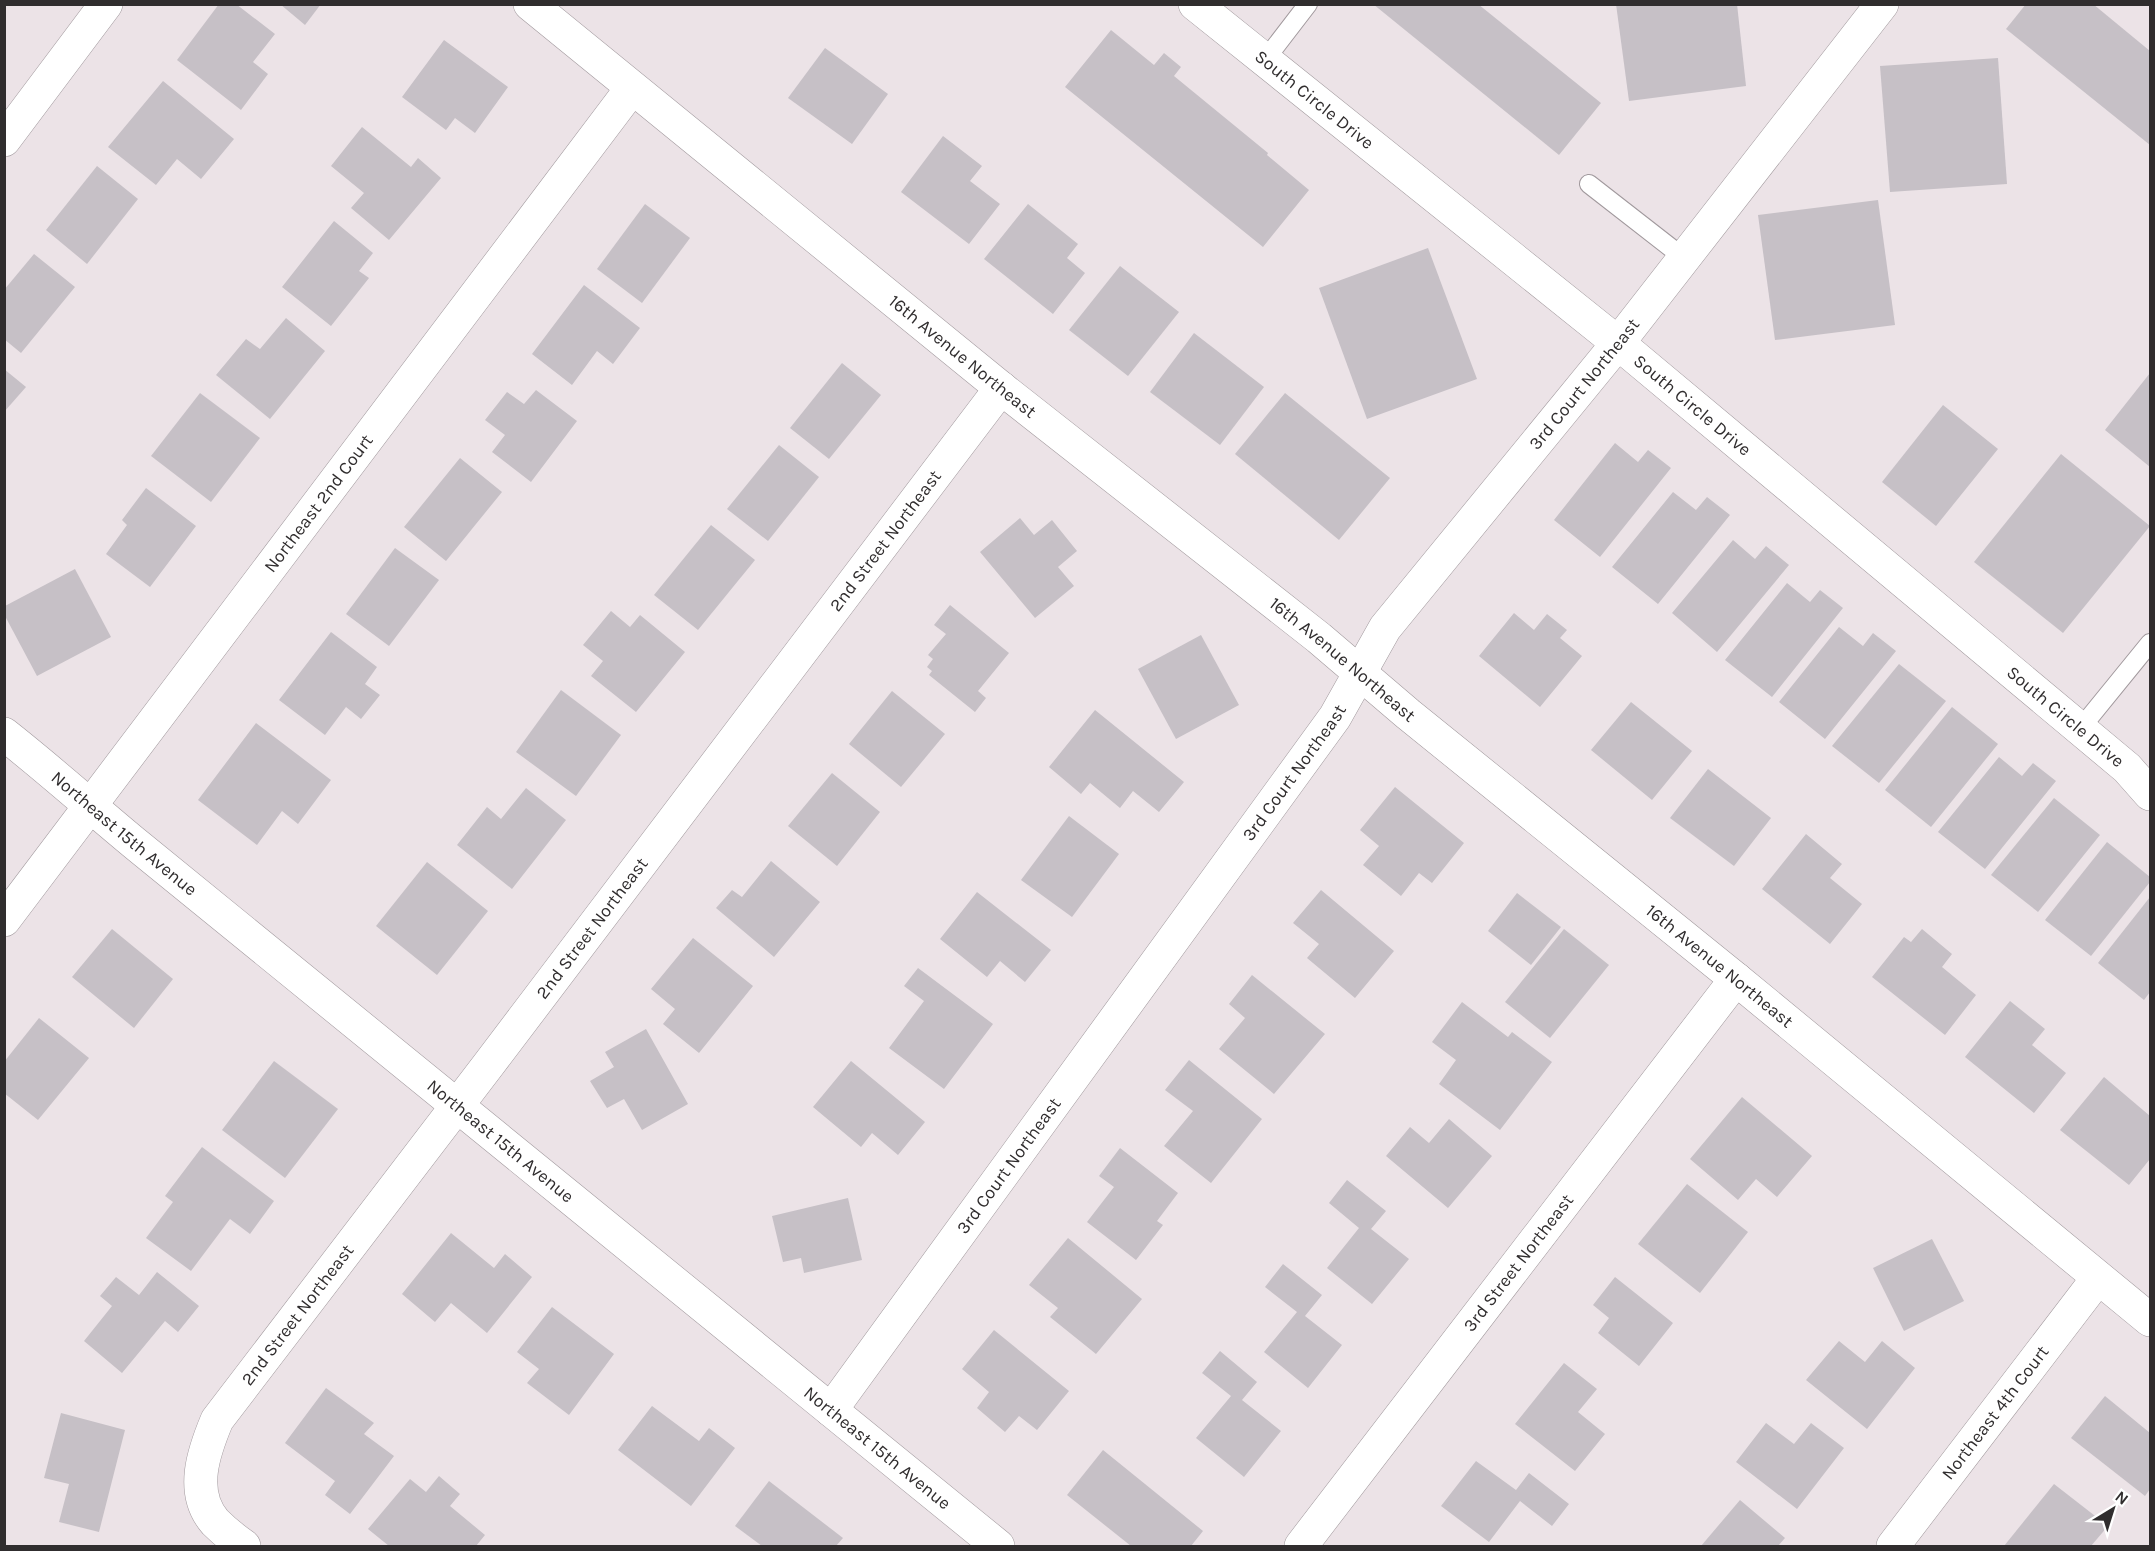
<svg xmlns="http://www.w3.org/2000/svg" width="2155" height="1551" font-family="Karla,sans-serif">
<rect width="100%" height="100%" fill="#ece3e7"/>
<g fill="#c6c0c6">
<polygon points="219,4 236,4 275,34 253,62 268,74 241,110 177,60"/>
<polygon points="280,4 321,4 305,25"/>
<polygon points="1373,4 1478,4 1601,103 1559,155"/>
<polygon points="1616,4 1737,4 1746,86 1629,101"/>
<polygon points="2026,4 2093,4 2150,51 2150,145 2006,29"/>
<polygon points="1111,30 1154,65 1164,53 1181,67 1174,76 1268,153 1267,155 1309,190 1263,247 1065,87"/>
<polygon points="444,40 508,87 475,133 455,118 446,130 402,97"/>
<polygon points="825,48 888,94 852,144 788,98"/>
<polygon points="1998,58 2007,184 1890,192 1880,66"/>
<polygon points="163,81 234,139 201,179 177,159 156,185 108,147"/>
<polygon points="362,127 411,167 418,158 441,178 389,240 351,208 364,193 331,166"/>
<polygon points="943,136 982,166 970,181 1000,204 969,244 901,192"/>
<polygon points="97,166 138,199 87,264 46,230"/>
<polygon points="1878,200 1895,325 1775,340 1758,215"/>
<polygon points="645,204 690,238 642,303 597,269"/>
<polygon points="1028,204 1078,244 1067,258 1085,273 1053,314 984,259"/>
<polygon points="334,221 373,253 359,271 369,278 331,326 282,287"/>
<polygon points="1428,248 1477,379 1367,419 1319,288"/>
<polygon points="34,254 75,287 21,353 4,339 4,290"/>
<polygon points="1120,266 1179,312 1128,376 1069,330"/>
<polygon points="584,285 640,328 613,364 597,351 572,385 532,354"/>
<polygon points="286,318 325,351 270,419 216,375 246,339 260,349"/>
<polygon points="1194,333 1264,387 1220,445 1150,392"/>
<polygon points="842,363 881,395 829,459 790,428"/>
<polygon points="4,369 26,387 4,412"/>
<polygon points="2150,373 2150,467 2105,430"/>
<polygon points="536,390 577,421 531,482 492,452 505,435 485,420 507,392 524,404"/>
<polygon points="200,393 260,438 211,502 151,456"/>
<polygon points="1285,393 1390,478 1339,540 1235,454"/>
<polygon points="1943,405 1998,449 1936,526 1882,482"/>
<polygon points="1615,443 1638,462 1648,450 1671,468 1600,557 1554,520"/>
<polygon points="779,445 819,477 768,541 727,509"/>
<polygon points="2061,454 2150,526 2063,633 1974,562"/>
<polygon points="460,458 502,492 446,561 404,527"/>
<polygon points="146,488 196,526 150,587 106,554 127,525 122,520"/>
<polygon points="1673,492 1696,510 1707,497 1730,515 1658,604 1612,567"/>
<polygon points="1020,518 1034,535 1052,520 1077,551 1058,567 1074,586 1035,618 980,552"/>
<polygon points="711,525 755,560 698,630 654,595"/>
<polygon points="1733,540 1755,559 1766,546 1789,565 1717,652 1672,613"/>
<polygon points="395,548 439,580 389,646 346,614"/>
<polygon points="75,569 111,637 37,676 5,616 5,606"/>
<polygon points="1787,583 1810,602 1820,590 1843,608 1772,697 1725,660"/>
<polygon points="950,605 1009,653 978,691 986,698 975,712 929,675 932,671 927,667 933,659 928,655 946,634 934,625"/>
<polygon points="611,611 630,627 640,615 685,652 636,712 591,676 603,661 583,645"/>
<polygon points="1514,613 1534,630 1547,614 1567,630 1560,638 1582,656 1540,707 1479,656"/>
<polygon points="1839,627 1863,646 1873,633 1896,651 1825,739 1779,702"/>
<polygon points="331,632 377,667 365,684 380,695 361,719 346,707 325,735 279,700"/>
<polygon points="1201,635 1239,705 1176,739 1138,669"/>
<polygon points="1899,664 1946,701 1879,783 1832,746"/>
<polygon points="561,690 621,735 576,796 516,752"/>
<polygon points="892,691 945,734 901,787 849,744"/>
<polygon points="1631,702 1692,751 1652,800 1591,750"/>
<polygon points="1952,707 1998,744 1931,827 1885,790"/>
<polygon points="1095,710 1184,782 1159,812 1133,791 1120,808 1090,783 1081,794 1049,767"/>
<polygon points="256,723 331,780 298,824 282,811 257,845 198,800"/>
<polygon points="1999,757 2022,776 2033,763 2056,781 1985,869 1938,832"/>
<polygon points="1708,769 1771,818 1734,866 1670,818"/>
<polygon points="832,773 880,812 837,866 788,826"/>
<polygon points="1395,787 1464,843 1432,883 1419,873 1401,896 1363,865 1379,846 1360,830"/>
<polygon points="526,788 566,820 512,889 457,845 487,807 501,819"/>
<polygon points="2054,798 2100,835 2038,912 1991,875"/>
<polygon points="1069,816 1119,854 1072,917 1021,880"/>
<polygon points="1806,834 1842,864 1830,878 1862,904 1830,944 1762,889"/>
<polygon points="2107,842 2150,877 2150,882 2091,956 2045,920"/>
<polygon points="771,861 820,902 774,957 716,908 732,890 742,897"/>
<polygon points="427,862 488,911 437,975 376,926"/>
<polygon points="1321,890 1394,951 1355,998 1307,958 1319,944 1293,923"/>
<polygon points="977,892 1051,950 1025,982 1000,961 987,977 940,939"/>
<polygon points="1517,893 1561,927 1531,965 1488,931"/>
<polygon points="2150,897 2150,992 2144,1000 2098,963"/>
<polygon points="112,929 173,979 134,1028 72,977"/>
<polygon points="1564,929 1609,965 1550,1038 1505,1002"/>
<polygon points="1922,929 1952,954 1942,967 1976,995 1945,1035 1872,977 1904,937 1911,942"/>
<polygon points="693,938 753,986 699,1053 663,1024 675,1009 651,989"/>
<polygon points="918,968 993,1024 944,1089 889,1048 924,1001 904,986"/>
<polygon points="1252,975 1325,1034 1274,1094 1219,1049 1245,1018 1229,1004"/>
<polygon points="2010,1001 2045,1029 2032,1045 2066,1073 2034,1113 1965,1057"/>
<polygon points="1462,1002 1508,1037 1512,1032 1552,1062 1500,1130 1439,1084 1456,1060 1432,1042"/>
<polygon points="39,1018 89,1058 38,1120 4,1093 4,1062"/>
<polygon points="646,1029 688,1104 642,1130 624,1099 607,1108 590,1081 614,1067 605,1052"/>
<polygon points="1189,1060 1262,1119 1211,1183 1164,1146 1193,1111 1165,1090"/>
<polygon points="274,1061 338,1109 285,1178 222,1130"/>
<polygon points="851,1061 925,1122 898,1155 872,1133 861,1147 813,1107"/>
<polygon points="2104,1077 2150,1116 2150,1159 2129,1185 2060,1130"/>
<polygon points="1742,1097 1812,1156 1777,1197 1756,1179 1738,1200 1690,1159"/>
<polygon points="1449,1119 1492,1156 1448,1208 1386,1156 1410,1127 1429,1143"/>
<polygon points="202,1147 274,1201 250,1234 230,1219 191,1271 146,1238 173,1202 165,1196"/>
<polygon points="1120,1148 1178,1193 1157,1221 1163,1225 1136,1260 1087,1222 1114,1187 1099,1176"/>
<polygon points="1347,1180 1386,1211 1371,1229 1409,1259 1372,1304 1327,1268 1359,1228 1329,1203"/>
<polygon points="1687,1184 1748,1232 1700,1293 1638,1244"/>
<polygon points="848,1198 862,1260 804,1273 801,1258 783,1262 772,1216"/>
<polygon points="451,1233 494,1268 505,1254 532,1277 487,1333 451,1303 435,1322 402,1294"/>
<polygon points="1068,1238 1142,1299 1096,1354 1050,1317 1058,1308 1029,1285"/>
<polygon points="1932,1239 1964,1301 1904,1331 1873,1268"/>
<polygon points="1283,1264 1322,1295 1305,1316 1342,1345 1308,1388 1264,1352 1297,1312 1265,1287"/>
<polygon points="157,1272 199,1306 178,1332 165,1321 122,1373 84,1341 112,1306 100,1296 116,1277 139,1295"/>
<polygon points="1615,1277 1673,1323 1639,1366 1598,1333 1609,1318 1593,1305"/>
<polygon points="552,1307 614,1354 569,1415 527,1383 539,1369 517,1352"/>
<polygon points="994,1330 1069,1391 1037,1430 1019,1416 1005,1432 977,1408 989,1392 962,1369"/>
<polygon points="1839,1341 1865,1362 1882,1341 1915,1368 1867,1429 1806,1380"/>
<polygon points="1220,1351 1257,1382 1242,1400 1281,1431 1244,1477 1196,1438 1231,1396 1202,1373"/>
<polygon points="1564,1363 1597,1389 1578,1412 1605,1434 1575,1471 1515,1424"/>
<polygon points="326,1388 374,1423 364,1434 394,1456 350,1514 325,1495 335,1481 285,1443"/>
<polygon points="2105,1396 2150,1433 2150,1489 2145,1496 2071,1438"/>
<polygon points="652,1406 699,1441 709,1428 735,1448 691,1506 618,1450"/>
<polygon points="61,1413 125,1430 99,1532 59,1522 69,1484 44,1478"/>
<polygon points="1766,1423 1794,1444 1811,1423 1844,1448 1797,1509 1736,1462"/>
<polygon points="1103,1450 1203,1531 1191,1546 1131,1546 1067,1495"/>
<polygon points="1476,1461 1516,1490 1529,1473 1569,1504 1552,1526 1520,1501 1489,1542 1441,1506"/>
<polygon points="439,1476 460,1494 450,1506 485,1535 476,1546 389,1546 368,1529 410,1479 426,1492"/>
<polygon points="769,1481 843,1538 836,1546 762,1546 735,1526"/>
<polygon points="2054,1484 2108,1526 2091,1546 2004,1546"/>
<polygon points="1740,1500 1785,1538 1778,1546 1701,1546"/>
</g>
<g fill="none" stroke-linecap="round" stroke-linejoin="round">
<g stroke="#a1999d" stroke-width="20">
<g id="lane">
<polyline points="1265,60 1308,4"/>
<polyline points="1589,184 1684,258"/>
<polyline points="2080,729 2150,643"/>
</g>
</g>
<g stroke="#a1999d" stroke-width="34">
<g id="street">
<path id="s1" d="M 530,4 L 1001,388 L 1319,638 L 1408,714 L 1736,979 L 2150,1320"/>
<path id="s2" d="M 1195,4 L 1618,343 L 2127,768 L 2150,794"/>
<polyline points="4,140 106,4"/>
<path id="s3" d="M 4,734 C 50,770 93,809 138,846 C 425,1079 711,1313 998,1546"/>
<path id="s4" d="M 4,920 L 632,88"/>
<path id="s5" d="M 831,1410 L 1335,717 L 1385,628 L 1618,343 L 1882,4"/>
<path id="s6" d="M 244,1546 C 234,1539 224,1531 215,1522 C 189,1492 204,1451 217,1420 L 489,1064 L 1001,388"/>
<path id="s7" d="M 1301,1546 L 1736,979"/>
<path id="s8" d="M 1893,1546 L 2098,1278"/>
</g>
</g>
<use href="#lane" stroke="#fff" stroke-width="18"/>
<use href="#street" stroke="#fff" stroke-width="33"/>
</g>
<g text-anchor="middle" stroke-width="6" stroke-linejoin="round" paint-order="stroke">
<g font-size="18" fill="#302d2e" stroke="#fff">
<text dy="6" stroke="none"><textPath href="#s2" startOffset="153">South Circle Drive</textPath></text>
<text dy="6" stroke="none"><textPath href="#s1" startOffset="558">16th Avenue Northeast</textPath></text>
<text dy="6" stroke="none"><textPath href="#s5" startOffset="1274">3rd Court Northeast</textPath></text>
<text dy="6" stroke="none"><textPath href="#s2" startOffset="639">South Circle Drive</textPath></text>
<text dy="6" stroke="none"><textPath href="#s4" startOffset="522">Northeast 2nd Court</textPath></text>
<text dy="6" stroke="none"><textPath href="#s6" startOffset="1250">2nd Street Northeast</textPath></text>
<text dy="6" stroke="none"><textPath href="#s1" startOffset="1044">16th Avenue Northeast</textPath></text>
<text dy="6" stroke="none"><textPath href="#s2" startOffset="1125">South Circle Drive</textPath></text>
<text dy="6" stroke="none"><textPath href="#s5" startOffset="788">3rd Court Northeast</textPath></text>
<text dy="6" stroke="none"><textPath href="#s3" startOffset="156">Northeast 15th Avenue</textPath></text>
<text dy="6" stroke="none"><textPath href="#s6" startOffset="764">2nd Street Northeast</textPath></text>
<text dy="6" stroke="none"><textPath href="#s1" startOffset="1530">16th Avenue Northeast</textPath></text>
<text dy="6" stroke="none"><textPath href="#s3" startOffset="642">Northeast 15th Avenue</textPath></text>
<text dy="6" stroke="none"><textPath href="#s5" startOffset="302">3rd Court Northeast</textPath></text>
<text dy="6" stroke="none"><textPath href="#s7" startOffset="357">3rd Street Northeast</textPath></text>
<text dy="6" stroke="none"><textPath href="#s6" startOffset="278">2nd Street Northeast</textPath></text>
<text dy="6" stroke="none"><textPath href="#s8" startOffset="168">Northeast 4th Court</textPath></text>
<text dy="6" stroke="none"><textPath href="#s3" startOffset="1128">Northeast 15th Avenue</textPath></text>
</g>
</g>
<rect width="2155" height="1551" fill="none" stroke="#302d2e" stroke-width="12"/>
<g transform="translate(2113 1509) rotate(38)" stroke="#ffffff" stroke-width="4.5" paint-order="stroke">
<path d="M0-4.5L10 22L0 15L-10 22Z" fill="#302d2e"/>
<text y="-9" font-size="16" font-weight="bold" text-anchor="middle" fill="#302d2e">N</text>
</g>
</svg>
